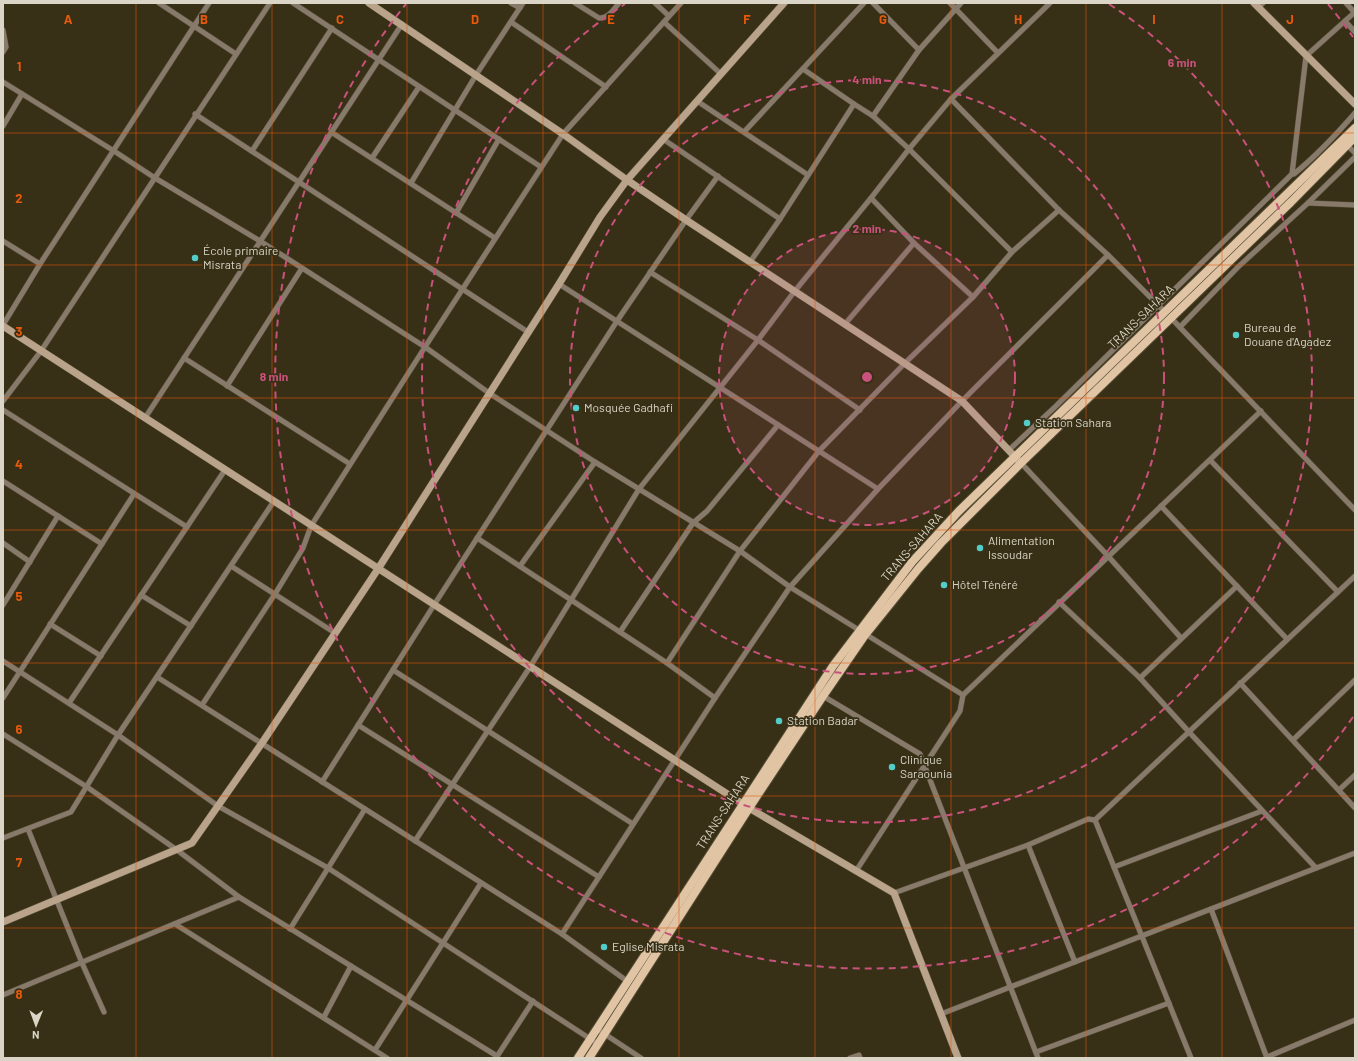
<svg xmlns="http://www.w3.org/2000/svg" width="1358" height="1061" font-family="Barlow,sans-serif">
<rect width="100%" height="100%" fill="#383016"/>
<g fill="none" stroke-linecap="round" stroke-linejoin="round">
<g stroke="#554e36" stroke-width="6">
<g id="street">
<polyline points="159,3 236,54"/>
<polyline points="293,3 541,167"/>
<polyline points="511,3 520,8"/>
<path d="M 575,3 L 599,18 C 608,19 614,9 619,3"/>
<polyline points="655,3 669,16"/>
<polyline points="873,3 919,50"/>
<polyline points="950,3 998,53"/>
<polyline points="1346,3 1355,13"/>
<polyline points="1258,8 1263,3"/>
<path d="M 1355,12 L 1306,56 L 1292,174 L 1294,174 C 1316,156 1336,135 1355,113"/>
<polyline points="1345,21 1355,32"/>
<polyline points="511,22 606,87"/>
<polyline points="664,22 721,74"/>
<polyline points="3,30 6,47 3,52"/>
<polyline points="803,69 854,104 873,116 909,149 1012,252"/>
<polyline points="3,82 114,151 155,178 260,241 425,347 489,393 595,462 740,551 790,587 963,695"/>
<polyline points="951,99 1059,210 1108,255 1164,311"/>
<polyline points="697,101 808,175"/>
<polyline points="195,114 528,332"/>
<polyline points="873,116 919,50 961,3"/>
<polyline points="3,126 22,94"/>
<polyline points="331,132 495,238"/>
<polyline points="744,132 864,3"/>
<polyline points="663,139 780,219"/>
<polyline points="1347,145 1355,153"/>
<polyline points="252,151 332,28"/>
<polyline points="372,158 419,87"/>
<polyline points="411,183 476,75 523,3"/>
<polyline points="871,198 914,243 973,297"/>
<polyline points="1308,203 1355,205"/>
<polyline points="456,213 499,139"/>
<polyline points="3,241 40,264 3,325"/>
<polyline points="750,262 780,219 854,104"/>
<polyline points="40,264 209,3"/>
<polyline points="650,272 758,340 860,410"/>
<polyline points="559,284 878,489"/>
<polyline points="1171,318 1355,510"/>
<polyline points="845,324 914,243"/>
<polyline points="1180,327 1238,267 1308,203 1355,157"/>
<polyline points="184,358 350,464"/>
<polyline points="227,386 302,268"/>
<polyline points="3,401 41,351 270,3"/>
<polyline points="3,410 187,527"/>
<polyline points="145,418 402,24"/>
<polyline points="1009,450 1056,406 1292,174"/>
<polyline points="1210,460 1338,592"/>
<polyline points="1021,463 1108,556 1181,638"/>
<polyline points="3,481 102,544"/>
<polyline points="1161,506 1287,639"/>
<polyline points="477,538 667,663 715,698"/>
<polyline points="3,543 30,562"/>
<polyline points="231,566 335,633"/>
<polyline points="520,566 595,462"/>
<polyline points="141,595 191,626"/>
<polyline points="1059,602 1140,678 1189,732 1316,868"/>
<polyline points="3,605 58,516"/>
<polyline points="50,624 101,656"/>
<polyline points="620,632 693,523 707,511 778,425"/>
<polyline points="3,661 118,735 218,806 328,868 598,1044"/>
<polyline points="667,663 740,551 819,451 905,363 973,297 1012,252 1059,210"/>
<polyline points="393,670 633,824"/>
<polyline points="157,677 562,934 627,981"/>
<polyline points="1140,678 1237,586"/>
<polyline points="1240,683 1355,808"/>
<polyline points="823,696 920,754 1038,1058"/>
<polyline points="3,698 134,494"/>
<polyline points="69,703 225,470"/>
<polyline points="202,705 275,594 303,548 311,526 425,347 563,134 681,3"/>
<polyline points="358,725 599,877"/>
<polyline points="3,734 87,787 177,850 239,897 497,1056"/>
<polyline points="1293,740 1355,680"/>
<polyline points="322,782 434,605 617,321 686,220 718,176"/>
<polyline points="1339,790 1355,775"/>
<polyline points="1095,820 1355,576"/>
<polyline points="1095,820 1191,1058"/>
<polyline points="28,829 82,963 104,1012"/>
<polyline points="3,838 71,812 118,735 274,501"/>
<polyline points="415,841 530,667 639,489 758,340 794,292 871,198 909,149 951,99 1050,3"/>
<polyline points="1028,845 1075,962"/>
<polyline points="1114,867 1262,811"/>
<polyline points="856,871 960,711 963,695 1261,411"/>
<polyline points="894,893 1028,845 1088,819 1095,820"/>
<polyline points="1211,909 1267,1058"/>
<polyline points="175,924 387,1058"/>
<polyline points="290,929 365,809"/>
<polyline points="562,934 715,698 790,587 878,489 962,401 1108,255"/>
<polyline points="3,995 239,897"/>
<polyline points="941,1014 1355,853"/>
<polyline points="324,1017 351,966"/>
<polyline points="597,1029 641,1058"/>
<polyline points="375,1050 481,883"/>
<polyline points="1036,1052 1169,1003"/>
<polyline points="1267,1057 1355,1020"/>
<polyline points="496,1058 533,1001"/>
<polyline points="850,1058 859,1055 860,1058"/>
</g>
</g>
<g stroke="#554e36" stroke-width="8">
<g id="secondary">
<polyline points="369,3 563,134 627,180 686,220 962,401 1018,460"/>
<polyline points="1254,3 1355,104"/>
<polyline points="3,326 749,808 894,893 958,1058"/>
<polyline points="3,922 192,843 262,743 378,569 559,284 600,217 627,180 784,3"/>
</g>
</g>
<g stroke="#554e36" stroke-width="10">
<g id="primary">
<polyline points="578,1058 833,666 912,562 959,511 1355,128"/>
<polyline points="589,1058 749,808 823,696 865,635 918,569 941,543 1021,463 1291,202 1355,137"/>
</g>
</g>
<use href="#street" stroke="#887a6b" stroke-width="5"/>
<use href="#secondary" stroke="#b9a48b" stroke-width="7"/>
<use href="#primary" stroke="#e0c4a3" stroke-width="8"/>
</g>
<path fill="none" stroke="#e8590c" stroke-width="1" stroke-opacity="0.55" d="M 136,3 L 136,1058M 272,3 L 272,1058M 407,3 L 407,1058M 543,3 L 543,1058M 679,3 L 679,1058M 815,3 L 815,1058M 951,3 L 951,1058M 1086,3 L 1086,1058M 1222,3 L 1222,1058M 3,133 L 1355,133M 3,265 L 1355,265M 3,398 L 1355,398M 3,530 L 1355,530M 3,663 L 1355,663M 3,796 L 1355,796M 3,928 L 1355,928"/>
<circle cx="867" cy="377" r="148" fill="#c9517b" fill-opacity=".12"/>
<g fill="none" stroke="#c9517b" stroke-width="2" stroke-dasharray="7 5">
<circle cx="867" cy="377" r="148"/>
<circle cx="867" cy="377" r="297"/>
<path d="M1109 4A445 445 0 1 1 625 4"/>
<path d="M1353 717A593 593 0 1 1 406 4M1328 4A593 593 0 0 1 1353 37"/>
</g>
<g fill="#53cdca" stroke="#383016" stroke-width="1.5">
<circle cx="195" cy="258" r="4"/>
<circle cx="1236" cy="335" r="4"/>
<circle cx="576" cy="408" r="4"/>
<circle cx="1027" cy="423" r="4"/>
<circle cx="980" cy="548" r="4"/>
<circle cx="944" cy="585" r="4"/>
<circle cx="779" cy="721" r="4"/>
<circle cx="892" cy="767" r="4"/>
<circle cx="604" cy="947" r="4"/>
</g>
<g text-anchor="middle" stroke-width="3.5" stroke-linejoin="round" paint-order="stroke">
<g font-size="12" fill="#dad5c6" stroke="#383016" text-anchor="start">
<text x="203" y="255">École primaire<tspan x="203" dy="14">Misrata</tspan></text>
<text x="1244" y="332">Bureau de<tspan x="1244" dy="14">Douane d'Agadez</tspan></text>
<text x="584" y="412">Mosquée Gadhafi</text>
<text x="1035" y="427">Station Sahara</text>
<text x="988" y="545">Alimentation<tspan x="988" dy="14">Issoudar</tspan></text>
<text x="952" y="589">Hôtel Ténéré</text>
<text x="787" y="725">Station Badar</text>
<text x="900" y="764">Clinique<tspan x="900" dy="14">Saraounia</tspan></text>
<text x="612" y="951">Eglise Misrata</text>
</g>
<g font-size="12" fill="#dad5c6" stroke="#383016">
<text transform="translate(1141 317) rotate(-44)" y="4">TRANS-SAHARA</text>
<text transform="translate(912 547) rotate(-49)" y="4">TRANS-SAHARA</text>
<text transform="translate(723 812) rotate(-57)" y="4">TRANS-SAHARA</text>
</g>
</g>
<g font-size="13" text-anchor="middle" font-weight="bold" fill="#e8590c" stroke="#383016" stroke-width="3.5" stroke-linejoin="round" paint-order="stroke">
<text x="68" y="24">A</text>
<text x="204" y="24">B</text>
<text x="340" y="24">C</text>
<text x="475" y="24">D</text>
<text x="611" y="24">E</text>
<text x="747" y="24">F</text>
<text x="883" y="24">G</text>
<text x="1018" y="24">H</text>
<text x="1154" y="24">I</text>
<text x="1290" y="24">J</text>
<text x="19" y="71">1</text>
<text x="19" y="203">2</text>
<text x="19" y="336">3</text>
<text x="19" y="469">4</text>
<text x="19" y="601">5</text>
<text x="19" y="734">6</text>
<text x="19" y="867">7</text>
<text x="19" y="999">8</text>
</g>
<circle cx="867" cy="377" r="6" fill="#c9517b" stroke="#383016" stroke-width="2"/>
<g font-size="12" text-anchor="middle" font-weight="bold" fill="#c9517b" stroke="#383016" stroke-width="3.5" stroke-linejoin="round" paint-order="stroke">
<text x="1182" y="67">6 min</text>
<text x="867" y="84">4 min</text>
<text x="867" y="233">2 min</text>
<text x="274" y="381">8 min</text>
</g>
<rect width="1358" height="1061" fill="none" stroke="#dad5c6" stroke-width="8"/>
<g transform="translate(36 1025) rotate(181)" stroke="#383016" stroke-width="3" paint-order="stroke">
<path d="M0-3L7 15L0 10L-7 15Z" fill="#dad5c6"/>
<text y="-6" font-size="11" font-weight="bold" text-anchor="middle" fill="#dad5c6">N</text>
</g>
</svg>
